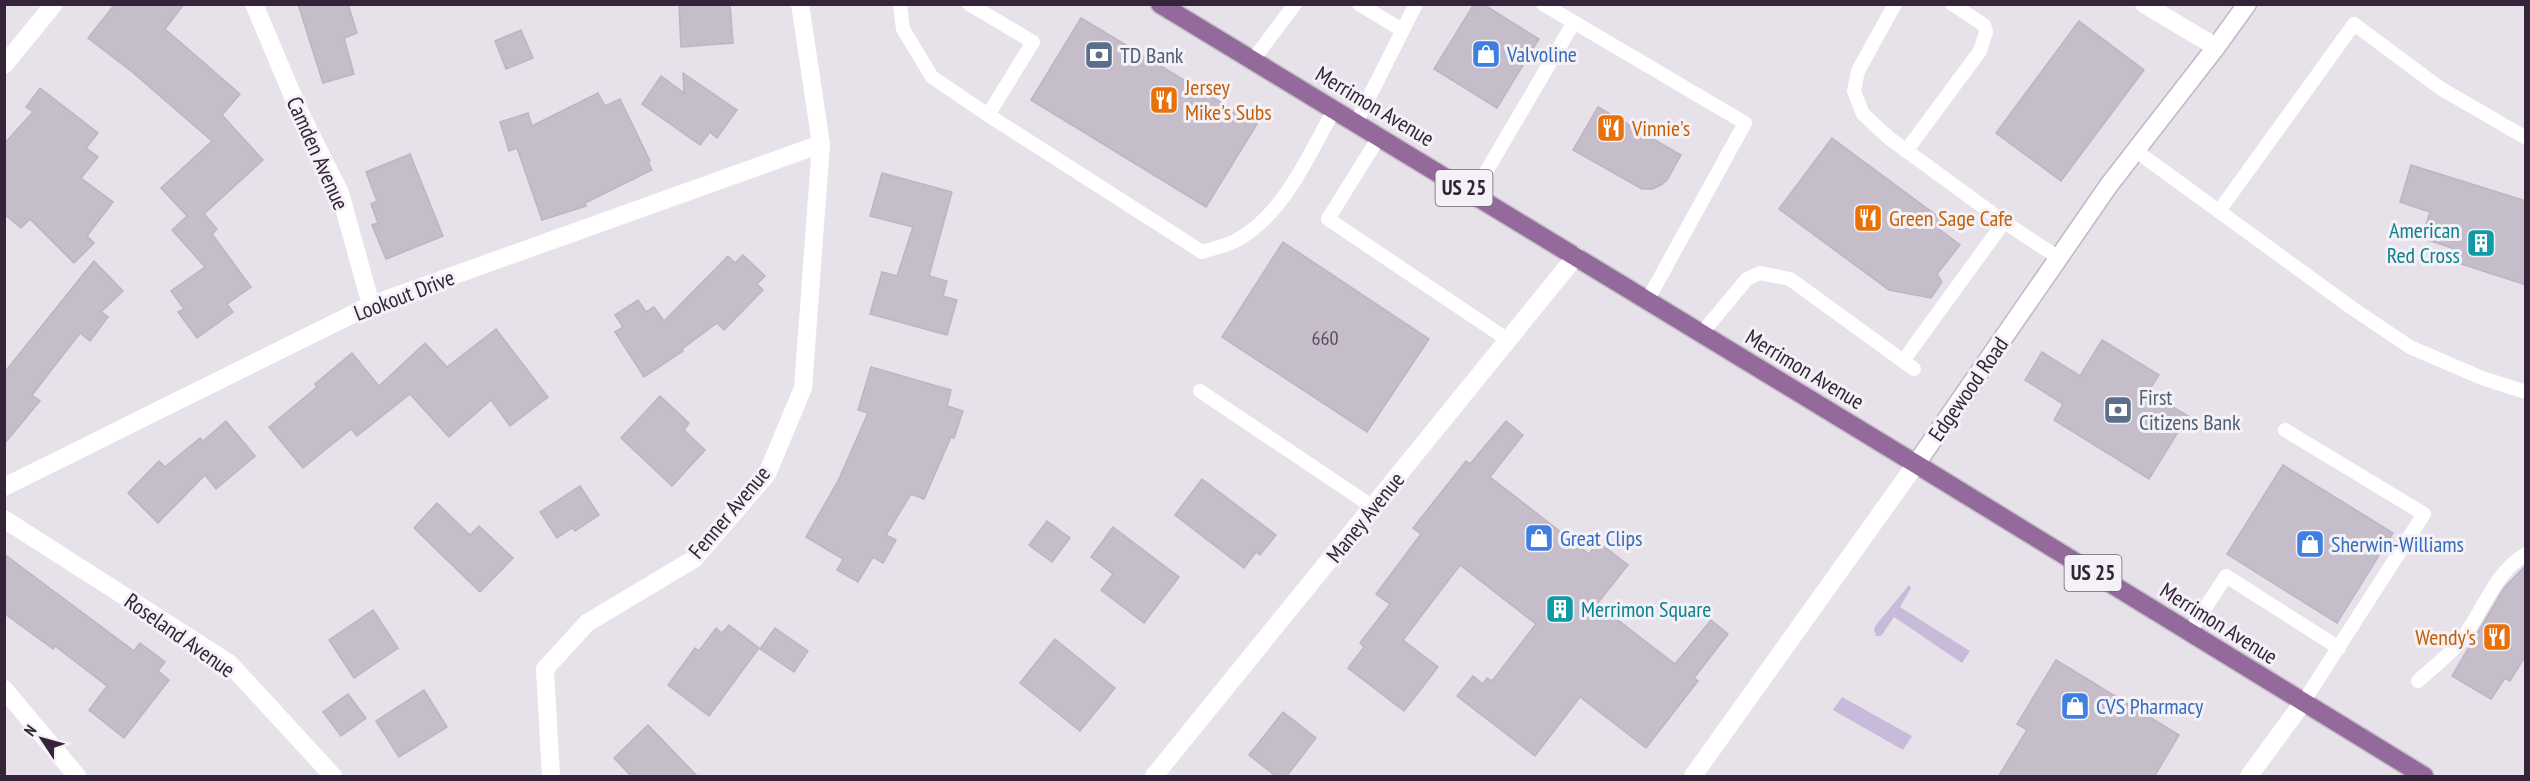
<svg xmlns="http://www.w3.org/2000/svg" width="2530" height="781" font-family="'PT Sans Narrow',sans-serif">
<rect width="100%" height="100%" fill="#e7e1ea"/>
<g fill="#c7bbd9">
<polygon points="1909,585 1911,588 1900,607 1970,651 1962,663 1894,617 1881,636 1876,636 1874,629 1876,625"/>
<polygon points="1842,697 1912,736 1903,750 1833,710"/>
</g>
<g fill="#c6bdca" stroke="#beb4c3" stroke-width="1.5">
<polygon points="115,4 184,4 165,29 240,94 222,115 263,160 204,214 217,229 212,234 251,287 227,304 233,312 197,338 178,312 184,309 171,291 205,267 172,230 187,216 161,188 212,141 131,71 88,38"/>
<polygon points="298,4 348,4 357,33 344,38 354,74 323,83"/>
<polygon points="679,4 730,4 733,43 681,47"/>
<polygon points="1474,4 1483,4 1539,39 1497,108 1434,69"/>
<polygon points="1081,18 1257,124 1206,207 1031,100"/>
<polygon points="2079,21 2144,70 2061,181 1996,133"/>
<polygon points="521,30 533,58 506,69 495,41"/>
<polygon points="683,73 737,110 717,138 710,132 700,145 642,104 661,76 684,93"/>
<polygon points="40,88 98,133 86,148 98,157 81,178 113,202 87,236 94,243 74,263 30,219 21,228 4,214 4,144 33,112 26,107"/>
<polygon points="598,93 605,106 620,99 650,161 648,162 652,170 585,203 586,206 542,220 517,148 509,151 500,122 528,113 532,126"/>
<polygon points="1598,107 1681,155 1667,180 1661,185 1652,189 1642,189 1573,150"/>
<polygon points="1832,138 1944,221 1939,229 1960,245 1937,274 1942,282 1931,298 1889,290 1779,209"/>
<polygon points="410,154 443,236 386,259 372,225 378,223 371,204 377,201 366,172"/>
<polygon points="2411,165 2526,201 2526,285 2449,260 2452,248 2422,238 2430,212 2400,202"/>
<polygon points="882,173 952,192 929,276 947,281 943,296 957,300 947,335 870,314 882,272 897,276 913,227 870,216"/>
<polygon points="1283,242 1429,339 1367,432 1222,337"/>
<polygon points="743,255 765,276 757,284 763,290 724,330 717,323 682,349 683,351 644,377 615,332 623,327 615,315 638,300 646,312 654,307 664,321 728,256 735,263"/>
<polygon points="94,261 123,291 101,312 108,317 90,341 80,333 32,395 40,401 4,444 4,373"/>
<polygon points="496,329 548,397 510,426 491,400 449,437 410,394 357,436 351,429 303,468 269,427 317,387 315,384 352,353 379,386 425,343 447,367"/>
<polygon points="2102,340 2159,375 2148,392 2188,416 2149,479 2054,420 2063,404 2025,380 2042,352 2080,376"/>
<polygon points="871,367 951,390 947,406 963,411 954,438 951,437 924,499 911,494 886,535 896,540 883,563 873,557 858,582 837,570 843,559 806,537 838,481 868,413 858,410"/>
<polygon points="660,396 689,423 684,430 705,450 672,486 621,438"/>
<polygon points="226,421 255,456 216,489 205,475 158,523 128,493 159,461 165,467 200,438 203,441"/>
<polygon points="1506,421 1523,435 1490,477 1589,554 1598,542 1628,565 1597,604 1675,664 1711,620 1728,634 1694,678 1698,681 1646,748 1580,697 1535,756 1457,696 1473,676 1483,684 1487,678 1492,681 1536,624 1460,565 1403,640 1438,667 1404,711 1348,668 1364,647 1360,643 1390,604 1376,594 1421,534 1413,528 1466,461 1470,464"/>
<polygon points="2283,465 2393,533 2337,623 2227,554"/>
<polygon points="1202,479 1276,535 1260,555 1256,552 1244,568 1175,515"/>
<polygon points="580,486 599,515 575,531 572,528 557,538 540,512"/>
<polygon points="437,503 470,535 479,526 513,558 480,592 414,528"/>
<polygon points="1047,521 1070,538 1052,562 1029,545"/>
<polygon points="1113,527 1179,577 1144,623 1101,590 1113,574 1091,557"/>
<polygon points="4,554 134,651 140,643 165,662 158,671 169,680 124,738 89,710 107,686 55,646 53,649 4,613"/>
<polygon points="2526,565 2526,655 2510,681 2505,678 2491,699 2452,676 2504,588"/>
<polygon points="373,610 398,648 354,678 329,640"/>
<polygon points="729,625 759,648 709,716 668,685 695,648 699,651 716,628 722,633"/>
<polygon points="775,628 808,651 794,672 760,649"/>
<polygon points="1055,639 1115,688 1080,731 1020,683"/>
<polygon points="2056,660 2179,735 2154,777 1998,777 2027,730 2017,724"/>
<polygon points="424,690 447,727 399,757 376,721"/>
<polygon points="348,694 366,718 341,736 323,712"/>
<polygon points="1283,712 1316,738 1286,777 1277,777 1249,755"/>
<polygon points="648,725 698,777 632,777 614,758"/>
</g>
<g fill="none" stroke-linecap="round" stroke-linejoin="round">
<g stroke="#c4b5c8" stroke-width="21">
<polyline id="secondary" points="1916,464 2109,185 2216,47 2247,4"/>
</g>
<g stroke="#c2bdc4" stroke-width="21">
<polyline id="primary" points="1160,4 1916,464 2424,776"/>
</g>
<g stroke="#fff" stroke-width="14">
<polyline points="900,4 903,29 932,77 988,115 1033,42 969,4"/>
<polyline points="1359,4 1402,30"/>
<polyline points="1543,4 1745,123 1647,301"/>
<polyline points="1895,4 1858,71 1854,91 1863,114 1889,138 2004,222 2059,258"/>
<polyline points="1253,60 1295,4"/>
<path d="M 988,115 L 1202,252 C 1213,248 1227,246 1237,240 C 1285,213 1308,156 1334,110"/>
<polyline points="1356,123 1416,4"/>
<polyline points="1379,137 1328,219 1508,340"/>
<polyline points="1906,151 1980,51 1986,32 1984,25 1952,4"/>
<polyline points="2136,151 2352,308 2410,347 2482,378 2526,392"/>
<polyline points="1473,194 1574,22"/>
<polyline points="2219,211 2354,24 2440,88 2526,138"/>
<polyline points="1701,334 1747,279 1760,273 1790,279 1914,369"/>
<polyline points="1903,361 2004,222"/>
<polyline points="1200,391 1373,507"/>
<polyline points="2285,430 2424,514 2304,701"/>
<polyline points="2189,633 2226,576 2339,648"/>
<path d="M 2418,681 C 2431,669 2447,657 2459,643 C 2482,615 2493,573 2526,554"/>
</g>
<g stroke="#fff" stroke-width="18">
<polyline points="254,4 300,113 340,193 371,305"/>
<polyline points="2144,4 2216,47"/>
<polyline points="4,65 54,4"/>
<polyline points="4,487 371,305 821,144"/>
<polyline points="4,519 229,663 333,776"/>
<polyline points="4,689 77,776"/>
<polyline points="551,776 545,669 587,623 694,559 767,474 803,388 821,144 800,4"/>
<polyline points="1154,776 1576,256"/>
<polyline points="1693,776 1916,464"/>
<polyline points="2249,776 2304,701"/>
</g>
<use href="#secondary" stroke="#fff" stroke-width="18"/>
<use href="#primary" stroke="#94699b" stroke-width="18"/>
</g>
<defs>
<g id="shop-square" transform="scale(1.5)"><rect x="-9" y="-9" width="18" height="18" rx="4" fill="#3f7fe0" stroke="#f4f1f7"/><path d="M-5-2.5h2.3a2.7 3.5 0 0 1 5.4 0H5L5.5 6h-11ZM-1.5-2.5h3a1.5 2.3 0 0 0-3 0Z" fill="#fff"/></g>
<g id="bank-square" transform="scale(1.5)"><rect x="-9" y="-9" width="18" height="18" rx="4" fill="#5c6f8a" stroke="#f4f1f7"/><path d="M-6-4H6V4H-6ZM0-2.3a2.3 2.3 0 1 0 0 4.6a2.3 2.3 0 1 0 0-4.6Z" fill="#fff"/></g>
<g id="restaurant-square" transform="scale(1.5)"><rect x="-9" y="-9" width="18" height="18" rx="4" fill="#e8710a" stroke="#f4f1f7"/><path d="M-5-6h1v4h1v-4h1v4h1v-4h1v5L-1.5 .5V6h-2V.5L-5-1ZM5-6V6H3V1.5H1.5Q1.5-4 5-6Z" fill="#fff"/></g>
<g id="building-square" transform="scale(1.5)"><rect x="-9" y="-9" width="18" height="18" rx="4" fill="#0f9aa8" stroke="#f4f1f7"/><path d="M-4-6H4V6H1V3H-1V6H-4ZM-2.5-4.3h1.7v1.8h-1.7ZM.8-4.3h1.7v1.8H.8ZM-2.5-1h1.7V.8h-1.7ZM.8-1h1.7V.8H.8Z" fill="#fff"/></g>
</defs>
<g fill-rule="evenodd">
<use href="#shop-square" x="1486" y="54"/>
<use href="#bank-square" x="1099" y="55"/>
<use href="#restaurant-square" x="1164" y="100"/>
<use href="#restaurant-square" x="1611" y="128"/>
<use href="#restaurant-square" x="1868" y="218"/>
<use href="#building-square" x="2481" y="243"/>
<use href="#bank-square" x="2118" y="410"/>
<use href="#shop-square" x="1539" y="538"/>
<use href="#shop-square" x="2310" y="544"/>
<use href="#building-square" x="1560" y="609"/>
<use href="#restaurant-square" x="2497" y="637"/>
<use href="#shop-square" x="2075" y="706"/>
</g>
<g text-anchor="middle" stroke-width="6" stroke-linejoin="round" paint-order="stroke">
<g font-size="20" fill="#594a5d">
<text x="1325" y="345">660</text>
</g>
<g fill="#f4f1f7" stroke="#6e6172" stroke-width="1.5">
<rect x="1435.5" y="170" width="57" height="36" rx="4.5"/>
<rect x="2064.5" y="555" width="57" height="36" rx="4.5"/>
</g>
<g font-size="21" font-weight="bold" fill="#352339">
<text x="1464" y="195">US 25</text>
<text x="2093" y="580">US 25</text>
</g>
<g font-size="22" fill="#366cbe" stroke="#f4f1f7" text-anchor="start">
<text x="1507" y="62">Valvoline</text>
<text x="1560" y="546">Great Clips</text>
<text x="2331" y="552">Sherwin-Williams</text>
<text x="2096" y="714">CVS Pharmacy</text>
</g>
<g font-size="22" fill="#4e5e75" stroke="#f4f1f7" text-anchor="start">
<text x="1120" y="63">TD Bank</text>
<text x="2139" y="405">First<tspan x="2139" dy="25">Citizens Bank</tspan></text>
</g>
<g font-size="22" fill="#c56008" stroke="#f4f1f7" text-anchor="start">
<text x="1185" y="95">Jersey<tspan x="1185" dy="25">Mike's Subs</tspan></text>
<text x="1632" y="136">Vinnie's</text>
<text x="1889" y="226">Green Sage Cafe</text>
<text x="2476" y="645" text-anchor="end">Wendy's</text>
</g>
<g font-size="22" fill="#352339" stroke="#f4f1f7">
<text transform="translate(1375 106) rotate(31)" y="8">Merrimon Avenue</text>
<text transform="translate(318 153) rotate(66)" y="8">Camden Avenue</text>
<text transform="translate(404 295) rotate(-21)" y="8">Lookout Drive</text>
<text transform="translate(1805 369) rotate(31)" y="8">Merrimon Avenue</text>
<text transform="translate(1968 389) rotate(-55)" y="8">Edgewood Road</text>
<text transform="translate(729 512) rotate(-50)" y="8">Fenner Avenue</text>
<text transform="translate(1365 517) rotate(-51)" y="8">Maney Avenue</text>
<text transform="translate(2219 623) rotate(32)" y="8">Merrimon Avenue</text>
<text transform="translate(180 635) rotate(35)" y="8">Roseland Avenue</text>
</g>
<g font-size="22" fill="#0d838f" stroke="#f4f1f7" text-anchor="end">
<text x="2460" y="238">American<tspan x="2460" dy="25">Red Cross</tspan></text>
<text x="1581" y="617" text-anchor="start">Merrimon Square</text>
</g>
</g>
<rect width="2530" height="781" fill="none" stroke="#352339" stroke-width="12"/>
<g transform="translate(42 739) rotate(306)" stroke="#f4f1f7" stroke-width="4.5" paint-order="stroke">
<path d="M0-4.5L10 22L0 15L-10 22Z" fill="#352339"/>
<text y="-9" font-size="16" font-weight="bold" text-anchor="middle" fill="#352339">N</text>
</g>
</svg>
